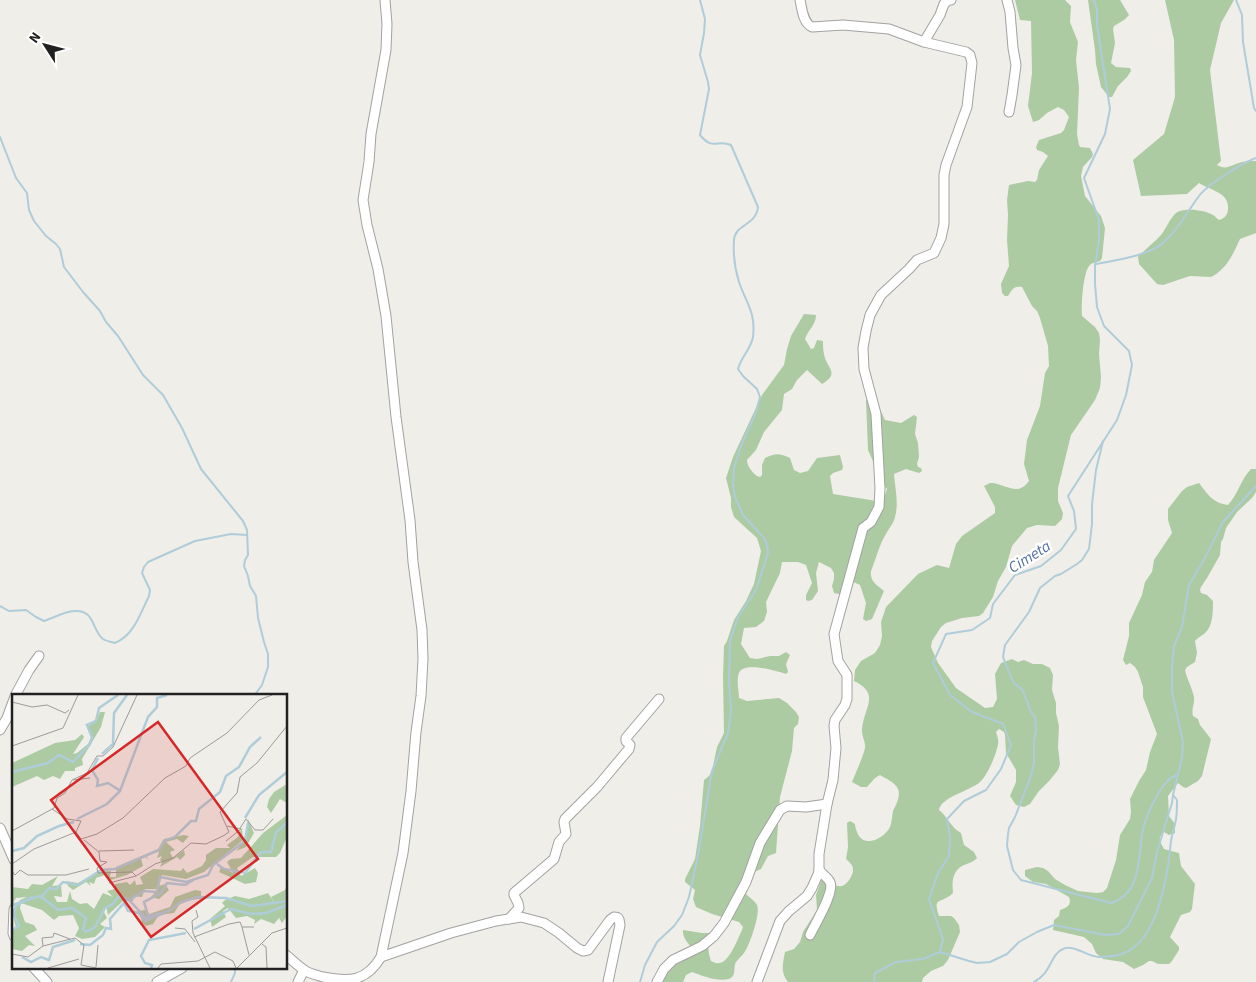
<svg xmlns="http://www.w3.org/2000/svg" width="1256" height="982" font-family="'Source Sans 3',sans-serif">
<rect width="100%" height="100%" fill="#f0eee9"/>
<g fill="#accba3">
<path d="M 1015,0 L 1065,0 L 1071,6 L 1070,22 L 1078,42 L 1076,60 L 1079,88 L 1077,134 L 1079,145 L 1080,147 L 1090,148 L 1093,154 L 1092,157 L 1083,167 L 1081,176 L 1085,196 L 1101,216 L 1105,228 L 1102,258 L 1100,261 C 1097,262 1091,263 1089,266 C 1083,274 1081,306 1082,316 L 1095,327 L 1099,333 L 1100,340 L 1099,354 L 1101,377 L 1100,388 L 1095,400 L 1071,435 L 1058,488 L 1058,501 L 1063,513 L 1062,519 L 1055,526 L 1037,525 L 1027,528 L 1012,546 L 1006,567 L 998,581 L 993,597 L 983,613 L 979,616 L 962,618 L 946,623 L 941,627 L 932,641 L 931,647 L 938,663 L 956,688 L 985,708 L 993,707 L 997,699 L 995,674 L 1001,663 L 1012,659 L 1018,662 L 1024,660 L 1033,664 L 1042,664 L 1050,668 L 1053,675 L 1052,690 L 1056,703 L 1056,713 L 1059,726 L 1058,747 L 1060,764 L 1058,770 L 1050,780 L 1039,791 L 1030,804 L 1024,807 L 1016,805 L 1010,796 L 1016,782 L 1016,770 L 1006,753 L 1005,735 L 1004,732 L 999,729 L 996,732 C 997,736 999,740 998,744 C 997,753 987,776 980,782 C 970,791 941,797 939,810 C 948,817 951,828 961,833 L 964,845 L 974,852 L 977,858 C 972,863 968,863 962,866 C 952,872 952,882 953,893 C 942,904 932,896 939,916 L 951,916 L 954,918 L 959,925 L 960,932 L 948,960 L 943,966 L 931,971 L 923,978 L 922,982 L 788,982 C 780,972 783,963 785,952 L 794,949 L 800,942 L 803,932 L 817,910 L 816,895 L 822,879 C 827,882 836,887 842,886 C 847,885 854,874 853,869 C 853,865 848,861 846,859 L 848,847 L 847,823 L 850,821 L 855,824 C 855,827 856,829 857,832 C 863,849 884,839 890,827 C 892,822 892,816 893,811 C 896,805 901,796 898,789 C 895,782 886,779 880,775 L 875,778 L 867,787 L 861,787 L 852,782 C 856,772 863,757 865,748 C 866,742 861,735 862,729 C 864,707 881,694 854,681 L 855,670 L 861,661 L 875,653 L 880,645 L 882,636 L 881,622 L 886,607 L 918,574 L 937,565 L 949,568 L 956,544 L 962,536 L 995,513 L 995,507 L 984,486 L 990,483 L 993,483 C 1009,486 1018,496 1029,481 L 1024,464 L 1027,440 L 1040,406 L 1045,373 L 1049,366 L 1048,346 L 1040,318 L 1037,311 L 1032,306 L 1022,287 C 1013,286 1013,289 1008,296 L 1005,296 L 1002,293 L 1001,284 L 1009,266 L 1007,240 L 1008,215 L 1007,200 L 1009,185 L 1028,181 L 1035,182 L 1037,180 L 1039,170 L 1048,156 L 1043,152 L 1037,150 L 1036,147 L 1039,140 L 1061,133 L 1064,130 L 1069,117 L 1064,110 L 1058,107 L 1047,113 L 1039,120 L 1033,122 L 1028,106 L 1032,73 L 1031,21 L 1020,20 Z"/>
<polygon points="1088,0 1120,0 1129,15 1124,20 1114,26 1113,29 1115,43 1111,63 1116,67 1130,68 1131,71 1127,77 1118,86 1112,97 1109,97 1101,87 1096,64 1095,50"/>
<path d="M 1165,0 L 1234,0 L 1221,23 L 1210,70 L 1221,161 L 1217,165 C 1226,171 1233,164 1242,162 C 1247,161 1252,161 1256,161 L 1256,233 L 1240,239 C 1233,254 1227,269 1211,277 L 1190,276 L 1163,285 L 1157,284 L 1139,264 L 1138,257 C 1145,249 1154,243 1161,235 C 1166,229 1170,218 1176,213 C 1183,207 1206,210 1213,215 C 1215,216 1217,219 1219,220 C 1225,218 1228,215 1228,208 C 1229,192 1209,190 1199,183 L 1187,194 L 1141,196 L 1133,160 L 1164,134 L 1175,97 L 1174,40 Z"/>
<path d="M 804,314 L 816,315 C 816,325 808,330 805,339 L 811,349 L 814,348 L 817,340 L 823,341 C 823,345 823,350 824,354 C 826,368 841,373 822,384 L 807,370 L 797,380 L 792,389 L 784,394 L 782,410 L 764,432 L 756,450 L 747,460 C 747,466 752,472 757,476 L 760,477 L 762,475 L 762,465 L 765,458 C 776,453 779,453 790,458 L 794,470 L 800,473 L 808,471 L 817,458 L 840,455 L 843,467 L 842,470 L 833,473 L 830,476 L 833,494 L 883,502 L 887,489 L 878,478 L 876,468 L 868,450 L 866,400 L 876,401 L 885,420 L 901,423 L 914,415 L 917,417 L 915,434 L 918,443 L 919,457 L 917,464 L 918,467 L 921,468 L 922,471 L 919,473 L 906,469 L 894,474 C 895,488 899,503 895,517 C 894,523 889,528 886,534 C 879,545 876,559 871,571 C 870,582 876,584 884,591 L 872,619 L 866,621 L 863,619 L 866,603 L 860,585 L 851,581 L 844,579 L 842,593 L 839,594 L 834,593 L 832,586 L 834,579 L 834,573 L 831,568 L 819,562 L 816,573 L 818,591 L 812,600 L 808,601 L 806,600 L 806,595 L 812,583 L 806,565 L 798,562 L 782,562 L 780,573 L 766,602 L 767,612 L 764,621 L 756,627 L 744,628 L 741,644 L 750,658 L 757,659 L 770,656 L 779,656 L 786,652 L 790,655 L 786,664 L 788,672 L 786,674 C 776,671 744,661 739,673 C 736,680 739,691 739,698 L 747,701 L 779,698 L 787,703 L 796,712 L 799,717 L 798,724 L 794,728 L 792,751 L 780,797 L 776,853 L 768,856 L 761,869 L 752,873 L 751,882 L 746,894 C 749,897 755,901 757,905 C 761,913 749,947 744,953 C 742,956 738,959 736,962 C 733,967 737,976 729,979 C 717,982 703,976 692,972 L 686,975 L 683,982 L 657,982 L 674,964 L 694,952 C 690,944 682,939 683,930 L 702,933 L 713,933 C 708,945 707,949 711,961 C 714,962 716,964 719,963 C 729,963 738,938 742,930 L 743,927 L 739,922 L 712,914 L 696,907 L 693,899 L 695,890 L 685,882 L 685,879 L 695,859 L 700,826 L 704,780 L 709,776 L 712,771 L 717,747 L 724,733 L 723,677 L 724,646 L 727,641 L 734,620 L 746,601 L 754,584 L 761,551 L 757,538 L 734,517 L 731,507 L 731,498 L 726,478 L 733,457 L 762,395 L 784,365 L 787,349 L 791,336 Z"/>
<path d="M 1251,469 L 1256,469 L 1256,492 L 1252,498 L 1237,512 L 1226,528 L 1223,539 L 1221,542 L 1220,555 L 1207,578 L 1201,587 L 1200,590 L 1201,593 L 1207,595 L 1213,601 C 1213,611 1213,626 1205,633 C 1202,636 1198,637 1195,641 L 1197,653 L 1195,662 L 1187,667 L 1185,670 C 1187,680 1192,687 1194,697 C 1195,704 1191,709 1193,716 L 1198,719 L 1200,725 L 1211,739 L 1202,776 L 1198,781 L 1186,788 L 1183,787 L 1178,783 L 1168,796 L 1169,816 L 1175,824 L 1175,833 L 1169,835 L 1164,832 C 1157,839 1160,841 1164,849 L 1179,853 L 1181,866 L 1195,884 L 1192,909 L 1190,912 L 1181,915 L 1170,937 L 1179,947 L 1179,950 L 1172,961 L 1169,964 L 1158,964 L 1152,961 L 1149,961 L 1143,965 L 1134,969 L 1123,962 L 1103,959 L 1096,953 L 1092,944 L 1084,937 L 1053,930 L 1054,920 L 1059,916 L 1060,910 C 1067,908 1072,905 1069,897 L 1046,884 L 1033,882 L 1025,876 L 1025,870 L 1037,867 L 1043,868 L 1048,871 L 1055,879 L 1065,885 L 1078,891 L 1097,893 L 1103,892 L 1107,888 L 1116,860 L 1120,835 L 1130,819 L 1131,812 L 1130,799 L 1139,781 L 1146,770 L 1150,752 L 1157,734 L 1143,697 L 1143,687 L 1138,672 L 1135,667 L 1130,663 L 1126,665 L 1123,660 L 1129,636 L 1129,623 L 1142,595 L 1145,582 L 1152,572 L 1154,560 L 1172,533 L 1168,520 L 1168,509 L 1182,491 L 1187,487 L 1199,483 C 1208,495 1213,503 1228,505 C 1238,494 1241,479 1251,469 Z"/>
</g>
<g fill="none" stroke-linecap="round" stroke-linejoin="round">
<g stroke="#afccd9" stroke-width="2">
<polyline points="1236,0 1242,15 1243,42 1254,108 1256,111"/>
<polyline points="0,137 16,178 27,193 29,210 34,221 46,236 56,244 60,249 64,267 83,292 100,311 106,322 118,336 143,375 163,395 182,428 201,469 243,521 247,530 248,555 245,560 244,566 248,576 250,586 256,596 258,618 264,642 268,654 268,667 262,685 254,696"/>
<path d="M 1096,264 C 1116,260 1149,256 1164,242 C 1179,229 1187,212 1199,196 C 1207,185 1242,163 1256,158"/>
<path d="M 1103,441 L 1096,470 L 1092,504 L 1092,524 L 1089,549 L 1082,560 L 1077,564 L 1061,574 L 1055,576 L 1040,588 L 1029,612 L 1005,645 L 1003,657 L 1013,682 L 1023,691 L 1031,712 L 1035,717 L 1036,730 L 1034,742 L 1034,763 L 1031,776 L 1015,817 L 1009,828 L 1008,834 L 1007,846 L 1013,870 L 1021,880 L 1111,903 C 1144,892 1137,855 1143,829 C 1146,817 1151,806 1157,796 C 1161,787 1169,778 1178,774"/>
<path d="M 0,606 L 9,611 L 26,610 L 36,617 L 44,621 C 53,618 66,611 74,611 C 95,609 92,631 103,639 C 106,641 111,642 115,643 C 134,635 140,614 149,596 L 150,590 L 142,573 L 144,567 L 148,562 L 195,541 L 231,534 L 247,535"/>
<polyline points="940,952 969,961 977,963 990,962 1007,954 1019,942 1037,932 1054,925 1106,935 1119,934 1128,926 1152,878 1157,852 1172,803 1173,795 1182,758 1183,742 1172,692 1172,666 1174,646 1182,627 1189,585 1206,556 1223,522 1256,486"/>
<polyline points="231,982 235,973 235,968"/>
<path d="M 640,982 L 645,965 L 657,942 L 674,926 L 682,915 L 689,897 L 698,855 L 712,771 L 728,733 L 730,719 L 731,710 L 729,681 L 730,641 L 738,617 L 756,590 L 768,553 L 767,544 L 764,538 L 743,515 L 735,497 L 733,484 L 734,468 L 741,446 L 756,412 L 760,397 L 757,389 L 743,376 L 738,369 C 741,357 751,349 753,337 C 756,312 746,303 739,282 C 735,269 733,253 734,240 C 735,224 756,226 758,207 L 731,145 C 717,139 713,151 700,135 L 709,89 L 708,82 L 700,55 L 704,33 L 705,19 L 700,0"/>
<polyline points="874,982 875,973 896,962 923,959 940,952 943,939 929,899 938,873 949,856 950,837 947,819 964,801 986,790 1001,769 1011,745 1003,724 972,712 950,695 933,663 946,634 972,630 990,618 993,604 1015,575 1041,566 1061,550 1076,529 1074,511 1068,496 1117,420 1126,395 1132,365 1129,351 1104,326 1097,307 1095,284 1095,265 1099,241 1099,220 1084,178 1105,134 1110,109 1097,25 1097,10 1094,0"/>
<path d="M 1034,982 C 1052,973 1050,954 1063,949 C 1075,944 1087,957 1099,957 C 1105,957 1112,956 1118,955 C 1154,947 1164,891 1169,860 C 1170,854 1170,847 1171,841 C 1172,834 1175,826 1176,819 C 1177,813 1177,806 1177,800 L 1173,795"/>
</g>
<g stroke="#a2a2a2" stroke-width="11">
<g id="minor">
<polyline points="1007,0 1010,12 1013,48 1016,65 1012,95 1009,112"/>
<polyline points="924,42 940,15 944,4 948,0 951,0"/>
<polyline points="15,696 29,670 39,656"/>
<polyline points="0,730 7,718 14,699"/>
<polyline points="0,828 14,860"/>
<polyline points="14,909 13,933 14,936"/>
<polyline points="509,919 519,908 518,903 514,895 514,893 554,859 559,842 566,834 564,822 565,819 597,787 629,749 630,745 626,741 626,738 659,699"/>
<path d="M 810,935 C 815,924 835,892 830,882 C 827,877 822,874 819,870"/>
<path d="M 286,955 C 292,960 298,966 304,970 C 310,974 317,975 323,977 C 349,982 366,982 381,957 L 403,853 L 411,791 L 416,732 L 421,696 L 423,659 L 422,630 L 413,562 L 410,520 L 396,417 L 386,316 L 378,269 L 367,225 L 363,200 L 369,162 L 371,134 L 386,50 L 387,24 L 385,0"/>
<path d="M 381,957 L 451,933 L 496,921 L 521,917 L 544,923 L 559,933 L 577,948 L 583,951 L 588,950 L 610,920 L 614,917 C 620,917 619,920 620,925 L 608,982"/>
<polyline points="34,968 47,982"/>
<polyline points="157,982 182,968"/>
<polyline points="298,982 304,970"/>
<path d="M 657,982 L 664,969 L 673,960 L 702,946 L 714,936 L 724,923 L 746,882 L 760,843 L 780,810 L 787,806 L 806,807 L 827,804 L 833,780 L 834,769 L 836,748 L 834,726 L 835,720 L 845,705 L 847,699 L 847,675 L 838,661 L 834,634 L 863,528 L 871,522 L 879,507 L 880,488 L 876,414 L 864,369 L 863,348 L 866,331 L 870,315 L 881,295 L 909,269 L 917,260 L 934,253 L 941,238 L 944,224 L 944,175 L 946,165 L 967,107 L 972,63 L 970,55 L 966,52 L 924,42 L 889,29 L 843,25 L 812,27 C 803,23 802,9 800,0"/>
<polyline points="757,982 780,921 789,911 807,896 812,888 819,872 819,854 827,804"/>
</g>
</g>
<use href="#minor" stroke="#fff" stroke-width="9"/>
</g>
<g text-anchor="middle" stroke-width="5" stroke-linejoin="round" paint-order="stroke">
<g font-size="16" font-style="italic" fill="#5474a0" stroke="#fff">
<text transform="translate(1029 556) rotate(-32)" y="6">Cimeta</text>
</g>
</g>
<g transform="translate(12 694)">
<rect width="275" height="275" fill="#f0eee9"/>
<path d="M 88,18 L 93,18 L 89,33 L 70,65 L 71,71 L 63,74 L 63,77 L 53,77 L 48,85 L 41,82 L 32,86 L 25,82 L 0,93 L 0,69 L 43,49 L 63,46 L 70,40 L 72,43 L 61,60 L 65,59 L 76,50 L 79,44 L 75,33 L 84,27 ZM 275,90 L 275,109 L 268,105 L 259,119 L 255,113 L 257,105 L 262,98 ZM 275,121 L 275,143 L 268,159 L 264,163 L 241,163 L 225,174 L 229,182 L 243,174 L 246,179 L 244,188 L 233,190 L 207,178 L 209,173 L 221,179 L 215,168 L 219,165 L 229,164 L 251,139 ZM 236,125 L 242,139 L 234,153 L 224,157 L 233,146 ZM 230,133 L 231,146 L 192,178 L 174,185 L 150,181 L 147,192 L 153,190 L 157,196 L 147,205 L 139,203 L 146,195 L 133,195 L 130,203 L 122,202 L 121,207 L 111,207 L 96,221 L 94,212 L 92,218 L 95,224 L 88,230 L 93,233 L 83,243 L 70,245 L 63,242 L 67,234 L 61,221 L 47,222 L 42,226 L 30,216 L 9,209 L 8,214 L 13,228 L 22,231 L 25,236 L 13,242 L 23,252 L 17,251 L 10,257 L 0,255 L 0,235 L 4,234 L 0,217 L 8,206 L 15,203 L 4,204 L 0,211 L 0,193 L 16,195 L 20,190 L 30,191 L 46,182 L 40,192 L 49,191 L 50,203 L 42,202 L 45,208 L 55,208 L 58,197 L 60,205 L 68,210 L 75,209 L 82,215 L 91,199 L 101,203 L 95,197 L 103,195 L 103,190 L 115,188 L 118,191 L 123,186 L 124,191 L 131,190 L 128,183 L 141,175 L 169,177 L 171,174 L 175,179 L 190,172 L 194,166 L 194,161 L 204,154 L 218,154 L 215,151 L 226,143 ZM 172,141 L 177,142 L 171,149 L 165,145 L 154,148 L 163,156 L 158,158 L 161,164 L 172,156 L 173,161 L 168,166 L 165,163 L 148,173 L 150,168 L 148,166 L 150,162 L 145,164 L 147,158 L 136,159 L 134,162 L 137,166 L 132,162 L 129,164 L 131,172 L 115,181 L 98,186 L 93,181 L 84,184 L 82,190 L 77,188 L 79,192 L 74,188 L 61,196 L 56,192 L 54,187 L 66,189 L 85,178 L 99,177 L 98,183 L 104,183 L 104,173 L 146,155 L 152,145 ZM 275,191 L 275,222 L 270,229 L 267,224 L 262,230 L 249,225 L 242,230 L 243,226 L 235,222 L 224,224 L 216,214 L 211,217 L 214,223 L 200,233 L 198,225 L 213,212 L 210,209 L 213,206 L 223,202 L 237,205 L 256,199 L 265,213 L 259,203 L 273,196 ZM 183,196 L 189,197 L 189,202 L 200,204 L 177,206 L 167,211 L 162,219 L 147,221 L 141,230 L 134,232 L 130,229 L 128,217 L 133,216 L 133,209 L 137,220 L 158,213 L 163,203 Z" fill="#accba3"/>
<path fill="none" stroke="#afccd9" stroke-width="2.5" d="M 90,60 L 101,50 L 102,19 L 115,1M 86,64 L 80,76 L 86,86 L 85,92 L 96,89 L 107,96M 0,78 L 36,69 L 47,61 L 61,68 L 78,50 L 80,43 L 75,31 L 84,27 L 87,14 L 106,1M 233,124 L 247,101 L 275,78M 65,125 L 95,110 L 108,97 L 136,23 L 145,13 L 145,4 L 155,1M 0,157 L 12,154 L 25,142 L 47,132 L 62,128M 205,170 L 212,175 L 233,179 L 249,158 L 259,158 L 264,139 L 275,128M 30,203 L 37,194 L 44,195 L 51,188 L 66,191 L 89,176 L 103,175 L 147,156 L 152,147 L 163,143 L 179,127 L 184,127 L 187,115 L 208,98 L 214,82 L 227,73 L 238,53 L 249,43M 117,206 L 135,225 L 157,217 L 169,208 L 186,203 L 214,204 L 240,212 L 275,207M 0,211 L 28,202 L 46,216 L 60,214 L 74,224 L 71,235 L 74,238 L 83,233 L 93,214 L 101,210 L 107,202 L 117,206 L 132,197 L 145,198 L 148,183 L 174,188 L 196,181 L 201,171 L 233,147 L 236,129M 154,218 L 136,222 L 132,208 L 149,199 L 155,189 L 173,191 L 183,185M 182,235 L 219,215 L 239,220 L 254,219 L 275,211M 0,236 L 7,232 L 2,221 L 4,211 L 21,203M 68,250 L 78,251 L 91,241 L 94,234 L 99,235 L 98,225 L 112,209 L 116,217 L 127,219 L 133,227 L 152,219M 10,263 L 19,268 L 29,263 L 37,266 L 41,253 L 63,246M 139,274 L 140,271 L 133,269 L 129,262 L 137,246 L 174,239"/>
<path fill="none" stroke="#9d9c99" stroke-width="1" d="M 0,8 L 20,13 L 35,11 L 53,19 L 57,16M 0,52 L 51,34 L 66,1M 61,86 L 78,84M 40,115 L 55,125 L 69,127 L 64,138 L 69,145 L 85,140 L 111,124 L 153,84 L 174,72 L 178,64 L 215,39 L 247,6 L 260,1M 228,134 L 234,125 L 243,136 L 251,136 L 261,125M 0,137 L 42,114 L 45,104 L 53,99 L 60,86 L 75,79 L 85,62 L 91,62 L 101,53 L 125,1M 72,146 L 87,158 L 88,167 L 95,168 L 85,174 L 86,179 L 120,178 L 124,182 L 143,170 L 161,164 L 179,149 L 194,150 L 211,142 L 217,138 L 208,118 L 225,99 L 228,83 L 245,69 L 275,32M 214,147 L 229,135 L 215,132M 87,157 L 122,156M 0,170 L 22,155 L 64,138M 0,177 L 3,181 L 8,176 L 16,181 L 54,181 L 77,175M 97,189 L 124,182M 184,216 L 186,223 L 180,227 L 181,239 L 198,274M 230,233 L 237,261M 163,234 L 173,235 L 183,248M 182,243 L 217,230 L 228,228 L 230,233 L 242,233M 250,250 L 254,253 L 255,274M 31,252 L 30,244 L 41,243 L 42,239 L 58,245M 0,260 L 16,263 L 31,252 L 63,244 L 72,251 L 69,271 L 84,274M 84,273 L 86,251M 36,274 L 67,265M 146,274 L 149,270 L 186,267 L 203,258 L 221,267 L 224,274M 225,274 L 260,239 L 275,234"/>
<path fill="#d62828" fill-opacity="0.15" stroke="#d62828" stroke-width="2.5" d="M 146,28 L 246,165 L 139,243 L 39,106 Z"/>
<rect width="275" height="275" fill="none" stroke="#212121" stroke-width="2.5"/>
</g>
<g transform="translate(45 45) rotate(306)" stroke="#ffffff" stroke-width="4" paint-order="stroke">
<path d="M0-4L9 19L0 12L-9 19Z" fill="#212121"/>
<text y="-8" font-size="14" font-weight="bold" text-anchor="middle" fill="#212121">N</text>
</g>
</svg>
